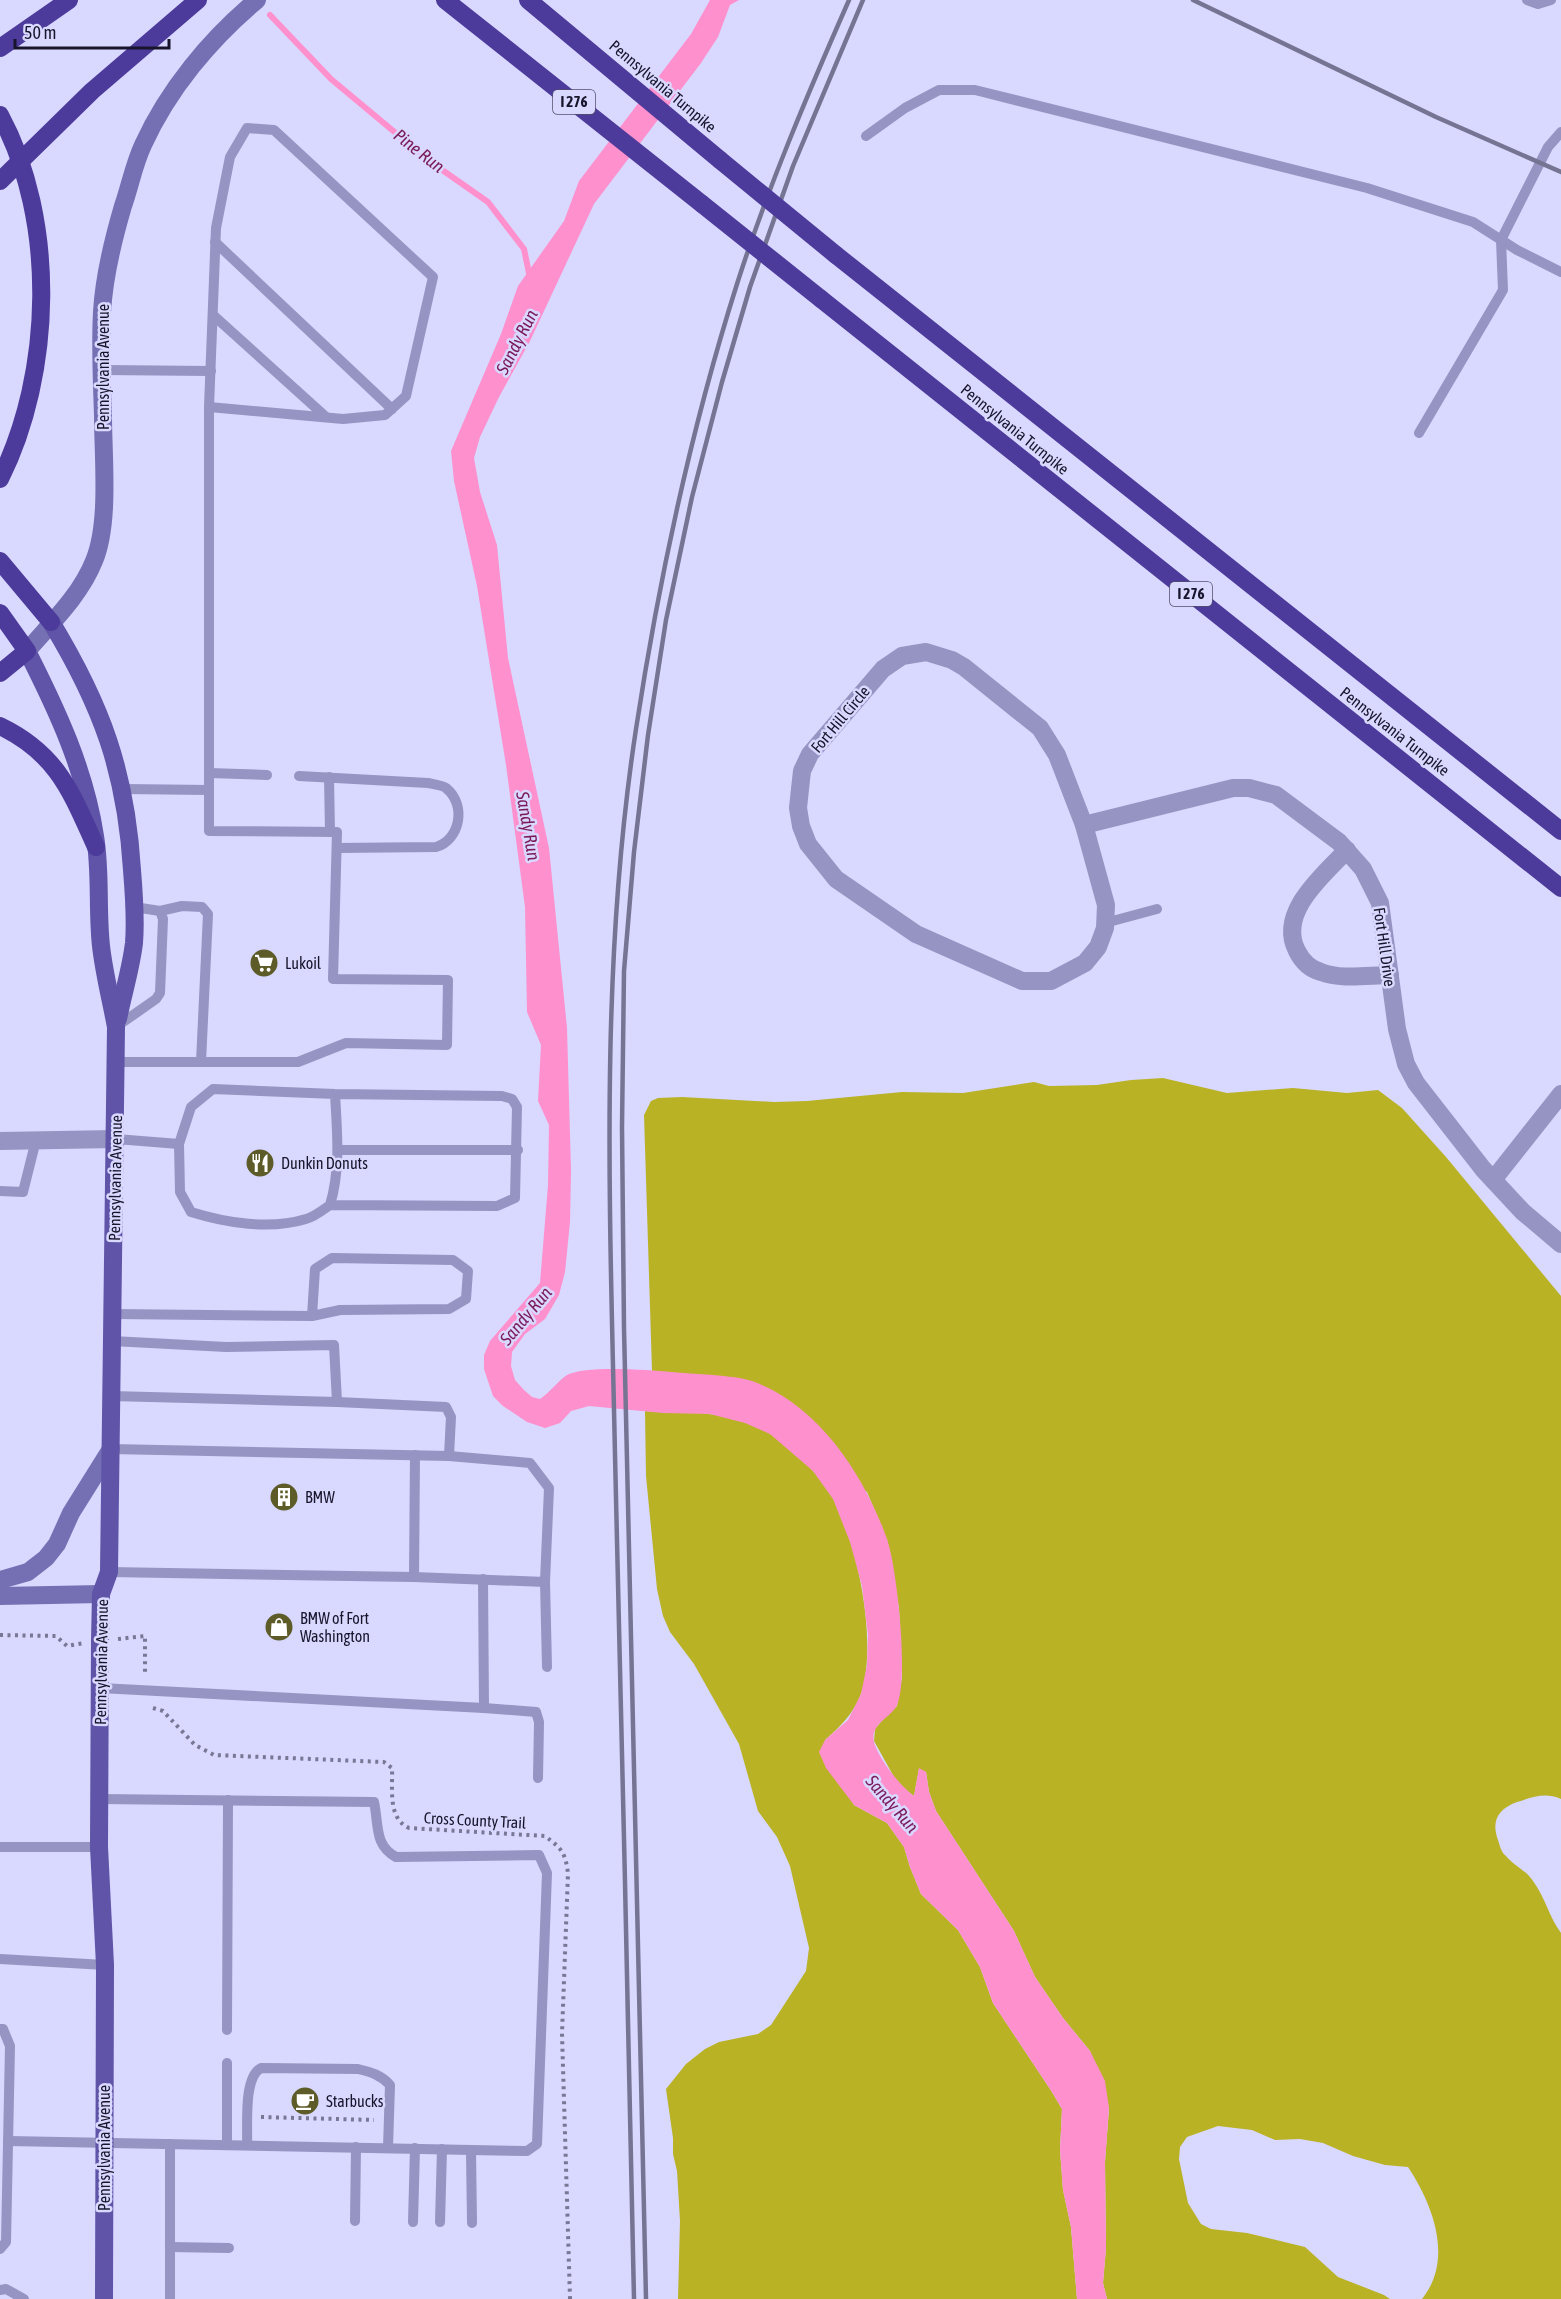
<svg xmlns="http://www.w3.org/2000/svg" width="1561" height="2299" font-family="'Asap Condensed',sans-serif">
<rect width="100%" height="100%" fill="#d9d8ff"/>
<g fill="#b9b225">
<path d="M 1163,1078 L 1227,1093 L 1293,1088 L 1347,1093 L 1378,1090 L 1402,1108 L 1446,1157 L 1561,1296 L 1561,1799 C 1545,1792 1533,1797 1517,1802 C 1498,1809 1491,1821 1498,1840 C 1500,1846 1501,1852 1506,1856 C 1514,1866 1526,1870 1533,1881 C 1545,1897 1549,1917 1561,1933 L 1561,2299 L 1422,2299 C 1454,2259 1433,2205 1408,2167 L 1385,2165 L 1353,2156 L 1323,2143 L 1300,2139 L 1275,2140 L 1252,2130 L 1218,2126 L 1187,2137 L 1180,2147 L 1179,2159 L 1188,2203 L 1201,2224 L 1211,2229 L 1247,2233 L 1305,2247 L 1338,2277 L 1384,2295 L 1390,2299 L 1107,2299 L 1103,2283 L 1106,2248 L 1105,2162 L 1109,2108 L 1090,2051 L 1063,2018 L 1035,1977 L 1014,1931 L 936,1811 L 929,1792 L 926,1772 L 919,1769 L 914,1796 L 901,1786 L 894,1777 L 874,1741 L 875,1729 L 884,1718 L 897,1706 L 902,1677 L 899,1608 L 887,1540 L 867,1492 L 707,1376 L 652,1371 L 644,1115 L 651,1101 L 658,1098 L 682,1097 L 774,1102 L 807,1101 L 902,1092 L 963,1093 L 1034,1082 L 1049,1086 L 1097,1085 L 1131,1080 Z"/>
<path d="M 645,1411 C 666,1413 688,1411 709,1414 C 728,1416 752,1424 769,1433 C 793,1446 820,1476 833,1498 C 858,1544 878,1643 861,1694 C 853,1714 841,1726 825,1740 L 854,1805 L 887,1823 L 904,1847 L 910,1867 L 921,1894 L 958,1930 L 980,1967 L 993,2003 L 1052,2092 L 1062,2109 L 1060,2150 L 1063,2190 L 1071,2227 L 1077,2299 L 678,2299 L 680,2221 L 677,2171 L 673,2154 L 673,2138 L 666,2089 L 686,2064 L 705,2049 L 719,2042 L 758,2034 L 771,2025 L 806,1971 L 809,1948 L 790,1866 L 777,1837 L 758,1811 L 739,1744 L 694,1664 L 670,1632 L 663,1616 L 657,1589 L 646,1476 Z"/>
</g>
<path fill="#fe90cd" d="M 710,0 L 739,0 L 730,5 L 718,37 L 701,63 L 594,204 L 530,341 L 499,397 L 480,437 L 474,458 L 480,492 L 497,545 L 508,658 L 549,848 L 567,1028 L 571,1171 L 570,1222 L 565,1272 L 559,1295 L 545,1319 L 525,1334 L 512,1352 L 511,1366 L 515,1380 L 524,1390 L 532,1397 L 540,1399 C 550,1392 558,1381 567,1375 C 586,1365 648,1370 671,1372 C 692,1374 734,1375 752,1381 C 819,1405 864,1475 887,1539 C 897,1568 909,1678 897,1705 C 891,1718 870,1723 874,1742 C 878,1758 900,1786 914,1796 L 919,1768 L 926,1772 L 929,1792 L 936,1811 L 1014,1931 L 1035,1977 L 1063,2018 L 1090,2051 L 1105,2081 L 1109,2108 L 1105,2162 L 1106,2248 L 1103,2283 L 1107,2299 L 1077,2299 L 1071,2227 L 1063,2190 L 1060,2150 L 1062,2109 L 1052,2092 L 993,2003 L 980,1967 L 958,1930 L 921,1894 L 910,1867 L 904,1847 L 887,1823 L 854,1805 L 826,1768 L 819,1752 L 825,1740 L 848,1720 L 861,1694 L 867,1665 L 868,1635 L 862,1586 L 850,1542 L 833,1499 L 813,1471 L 770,1434 L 745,1423 L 710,1414 L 663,1413 L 589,1406 L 571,1411 L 560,1423 L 545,1428 L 527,1422 L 503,1406 L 493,1396 L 484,1369 L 484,1355 L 490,1341 L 540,1283 L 548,1185 L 549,1125 L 538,1101 L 541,1045 L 527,1012 L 525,907 L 506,765 L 477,586 L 454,481 L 451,451 L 501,334 L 518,286 L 564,221 L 579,181 L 691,34 Z"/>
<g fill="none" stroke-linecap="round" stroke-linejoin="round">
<polyline stroke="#fe90cd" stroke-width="6" points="270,15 331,79 428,160 488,202 524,249 530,278"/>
<g stroke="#797796" stroke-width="4" stroke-dasharray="3 4.5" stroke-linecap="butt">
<polyline points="0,1635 56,1636 67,1646 84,1643"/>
<polyline points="118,1639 145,1636 145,1676"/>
<path d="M 153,1708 L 163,1711 L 195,1745 L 214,1755 L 384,1762 L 392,1768 C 393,1788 387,1818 409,1828 L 545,1836 C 562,1849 565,1852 568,1873 L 562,2034 L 570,2299"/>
<polyline points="261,2117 374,2120"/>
</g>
<g stroke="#9694c2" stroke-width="10">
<polyline points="1527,0 1538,4 1551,0"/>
<polyline points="866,136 905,108 939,90 975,90 1367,188 1473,222 1517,250 1561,272"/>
<polyline points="215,242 392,409"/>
<polyline points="213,315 326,417"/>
<polyline points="102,370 211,371"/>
<polyline points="1419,433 1503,290 1501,240 1548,147 1561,132"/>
<polyline points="209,773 267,775"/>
<path d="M 299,776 L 428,783 C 433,784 442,785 446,788 C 467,805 460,840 436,847 L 337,848"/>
<polyline points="329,777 330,832"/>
<polyline points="123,789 209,790"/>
<polyline points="160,911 182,906 202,907 208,914 201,1062"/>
<polyline points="1105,923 1157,909"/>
<polyline points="116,1027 156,999 160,993 163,919 160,911 134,907"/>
<polyline points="116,1062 298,1062 346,1043 447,1045 448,980 333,979 337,832 209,831 209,407 216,228 230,157 247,128 274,130 433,277 406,396 385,415 343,419 209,407"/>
<polyline points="116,1139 179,1144"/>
<polyline points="338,1150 518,1150"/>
<polyline points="0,1191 23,1192 36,1140"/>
<path d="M 330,1205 L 497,1206 L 515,1198 L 517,1107 L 512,1099 L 502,1096 L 335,1094 L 213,1089 L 191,1107 L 179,1144 L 180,1192 L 191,1212 C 226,1223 270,1230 306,1219 C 314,1217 323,1210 330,1205 C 341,1168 337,1131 335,1094"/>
<polyline points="113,1314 312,1316 340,1310 449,1309 466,1299 468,1271 453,1260 332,1258 315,1269 312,1316"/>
<polyline points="111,1396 337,1402 334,1345 226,1347 112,1341"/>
<polyline points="111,1449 449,1456 451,1417 446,1407 337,1402"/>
<polyline points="109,1572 414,1577 415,1455"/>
<polyline points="414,1577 545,1582 549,1488 530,1463 449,1456"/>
<polyline points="545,1582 547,1667"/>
<polyline points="100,1688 484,1708 483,1579"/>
<polyline points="484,1708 536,1712 539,1722 538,1778"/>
<polyline points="0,1847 99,1847"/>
<polyline points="0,1959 105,1965"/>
<polyline points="0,2029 3,2029 10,2046 6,2242 0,2249"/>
<polyline points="227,2030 228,1800"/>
<path d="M 8,2141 L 527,2151 L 537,2144 L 547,1873 L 539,1855 L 396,1857 C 374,1845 379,1825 374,1802 L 99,1799"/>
<polyline points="170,2144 170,2299"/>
<polyline points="227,2145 227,2063"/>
<path d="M 247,2145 C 248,2125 243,2078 261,2068 L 358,2069 C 371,2072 381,2075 390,2085 L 388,2148"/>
<polyline points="471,2150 472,2223"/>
<polyline points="355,2221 356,2147"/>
<polyline points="413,2222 415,2148"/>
<polyline points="440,2222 442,2149"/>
<polyline points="170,2247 229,2248"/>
<polyline points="0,2290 6,2289 24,2299"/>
</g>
<g stroke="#9694c2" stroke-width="18">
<polygon points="926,652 952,660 964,667 1040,728 1057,755 1084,825 1106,905 1105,928 1098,947 1085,963 1051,981 1022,981 916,934 836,879 808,844 801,826 798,808 800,789 802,771 810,754 883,669 902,656"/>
<polyline points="1084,825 1233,788 1249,788 1276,795 1339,842 1363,869 1380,903 1397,1029 1406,1064 1416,1083 1483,1169 1523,1212 1561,1244"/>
<path d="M 1347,850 C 1323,875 1277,913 1297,951 C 1302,961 1310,969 1321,972 C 1341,980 1369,975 1390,975"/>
<polyline points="0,1141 116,1139"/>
<polyline points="1493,1180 1561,1094"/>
</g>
<g stroke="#7570b3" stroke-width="18">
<path d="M 27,651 C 51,623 80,596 94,561 C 110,523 103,458 103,416 C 102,382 100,347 102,312 C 104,276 113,240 123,206 C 130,186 134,164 143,145 C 168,90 210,39 257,0"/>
<polyline points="0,1580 28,1572 46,1558 57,1544 71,1513 111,1449"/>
<polyline points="0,1596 101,1594"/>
</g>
<g stroke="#5f54a7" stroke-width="18">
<path d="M 51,622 C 102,706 126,772 132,870 C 134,894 136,919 134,943 C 131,968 123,994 118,1019"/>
<path d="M 27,651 C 57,710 85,770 95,836 C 101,872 97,909 101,946 C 104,973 111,1000 116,1027 L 109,1572 L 101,1594 L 100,1641 L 99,1847 L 105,1965 L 104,2299"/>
</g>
<g stroke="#4d3b9c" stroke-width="18">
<polyline points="445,0 702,204"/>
<polyline points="528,0 720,160"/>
<polyline points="0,48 69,0"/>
<polyline points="0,181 92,91 198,0"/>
<polyline points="836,255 1561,831"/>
<polyline points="821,299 1561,888"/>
<polyline points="0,561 51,622"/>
<polyline points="0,613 27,651 0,673"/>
<path d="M 0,726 C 58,754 71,792 96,847"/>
</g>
<g stroke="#767493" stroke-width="4.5">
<polyline points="1193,0 1436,117 1561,172"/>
<path d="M 634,2299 C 628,2018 622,1736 615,1455 C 610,1213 599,970 636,729 C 659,579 691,429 737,284 C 768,187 808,93 849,0"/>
<polyline points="646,2299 624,1328 622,1127 624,971 634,852 648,735 666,620 692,497 722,382 750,287 793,166 863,0"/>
</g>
<g stroke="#4d3b9c" stroke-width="18">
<path d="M 0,115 C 57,220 53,373 0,479"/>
<polyline points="720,160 836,255"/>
<polyline points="702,204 821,299"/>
</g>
</g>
<defs>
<g id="supermarket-disc" transform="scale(1.5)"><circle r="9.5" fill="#5d5b27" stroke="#d9d8ff"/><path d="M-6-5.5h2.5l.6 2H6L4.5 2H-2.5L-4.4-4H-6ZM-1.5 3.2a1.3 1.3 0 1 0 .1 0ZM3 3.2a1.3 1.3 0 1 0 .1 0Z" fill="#fff"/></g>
<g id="restaurant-disc" transform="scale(1.5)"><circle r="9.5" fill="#5d5b27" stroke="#d9d8ff"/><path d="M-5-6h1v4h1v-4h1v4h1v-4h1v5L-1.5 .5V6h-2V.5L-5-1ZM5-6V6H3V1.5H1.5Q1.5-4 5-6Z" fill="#fff"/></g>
<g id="building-disc" transform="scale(1.5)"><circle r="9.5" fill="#5d5b27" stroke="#d9d8ff"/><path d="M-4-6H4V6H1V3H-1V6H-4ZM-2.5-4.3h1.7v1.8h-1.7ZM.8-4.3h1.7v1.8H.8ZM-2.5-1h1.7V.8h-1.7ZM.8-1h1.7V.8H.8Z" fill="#fff"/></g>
<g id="shop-disc" transform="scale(1.5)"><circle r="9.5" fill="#5d5b27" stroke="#d9d8ff"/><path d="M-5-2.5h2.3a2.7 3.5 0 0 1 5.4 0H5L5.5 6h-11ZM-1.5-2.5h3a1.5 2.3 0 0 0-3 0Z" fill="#fff"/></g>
<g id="cafe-disc" transform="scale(1.5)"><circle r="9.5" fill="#5d5b27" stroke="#d9d8ff"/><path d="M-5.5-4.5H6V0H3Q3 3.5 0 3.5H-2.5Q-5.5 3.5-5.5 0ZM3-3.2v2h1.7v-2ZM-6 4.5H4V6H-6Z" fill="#fff"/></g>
</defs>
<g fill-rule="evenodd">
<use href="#supermarket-disc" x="264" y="963"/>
<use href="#restaurant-disc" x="260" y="1163"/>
<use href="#building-disc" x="284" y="1497"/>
<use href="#shop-disc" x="279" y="1627"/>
<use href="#cafe-disc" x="305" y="2101"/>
</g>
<g text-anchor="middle" stroke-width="5" stroke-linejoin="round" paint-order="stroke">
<g fill="#d9d8ff" stroke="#514f6b" stroke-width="1.5">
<rect x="553" y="90" width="42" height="24" rx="4.5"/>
<rect x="1170" y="582" width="42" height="24" rx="4.5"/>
</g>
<g font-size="15" font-weight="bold" fill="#17142b">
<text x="574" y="107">I 276</text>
<text x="1191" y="599">I 276</text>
</g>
<g font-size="16" fill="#17142b" stroke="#d9d8ff">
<text transform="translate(663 86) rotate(40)" y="6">Pennsylvania Turnpike</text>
<text transform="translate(103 367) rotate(-90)" y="6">Pennsylvania Avenue</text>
<text transform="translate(1015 429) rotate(39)" y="6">Pennsylvania Turnpike</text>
<text transform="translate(840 719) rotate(-50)" y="6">Fort Hill Circle</text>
<text transform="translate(1395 731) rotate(38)" y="6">Pennsylvania Turnpike</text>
<text transform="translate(1385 947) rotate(82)" y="6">Fort Hill Drive</text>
<text transform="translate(115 1178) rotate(-89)" y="6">Pennsylvania Avenue</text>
<text transform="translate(101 1662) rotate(-89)" y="6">Pennsylvania Avenue</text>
<text transform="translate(475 1820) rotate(3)" y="6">Cross County Trail</text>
<text transform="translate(104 2148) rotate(-90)" y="6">Pennsylvania Avenue</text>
</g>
<g font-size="16" fill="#17142b" stroke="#d9d8ff" text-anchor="start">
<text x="285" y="969">Lukoil</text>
<text x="281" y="1169">Dunkin Donuts</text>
<text x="305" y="1503">BMW</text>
<text x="300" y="1624">BMW of Fort<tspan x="300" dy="18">Washington</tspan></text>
<text x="326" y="2107">Starbucks</text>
</g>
<g font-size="18" font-style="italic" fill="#7a1a57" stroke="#d9d8ff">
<text transform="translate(419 151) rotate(38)" y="6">Pine Run</text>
<text transform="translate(517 342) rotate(-63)" y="6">Sandy Run</text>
<text transform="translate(528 826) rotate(80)" y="6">Sandy Run</text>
<text transform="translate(526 1316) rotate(-50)" y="6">Sandy Run</text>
<text transform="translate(892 1804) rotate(49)" y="6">Sandy Run</text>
</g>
</g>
<path d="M15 39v9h154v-9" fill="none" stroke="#17142b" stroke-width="3"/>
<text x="24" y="39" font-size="18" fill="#17142b" stroke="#d9d8ff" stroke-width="4.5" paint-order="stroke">50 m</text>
</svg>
